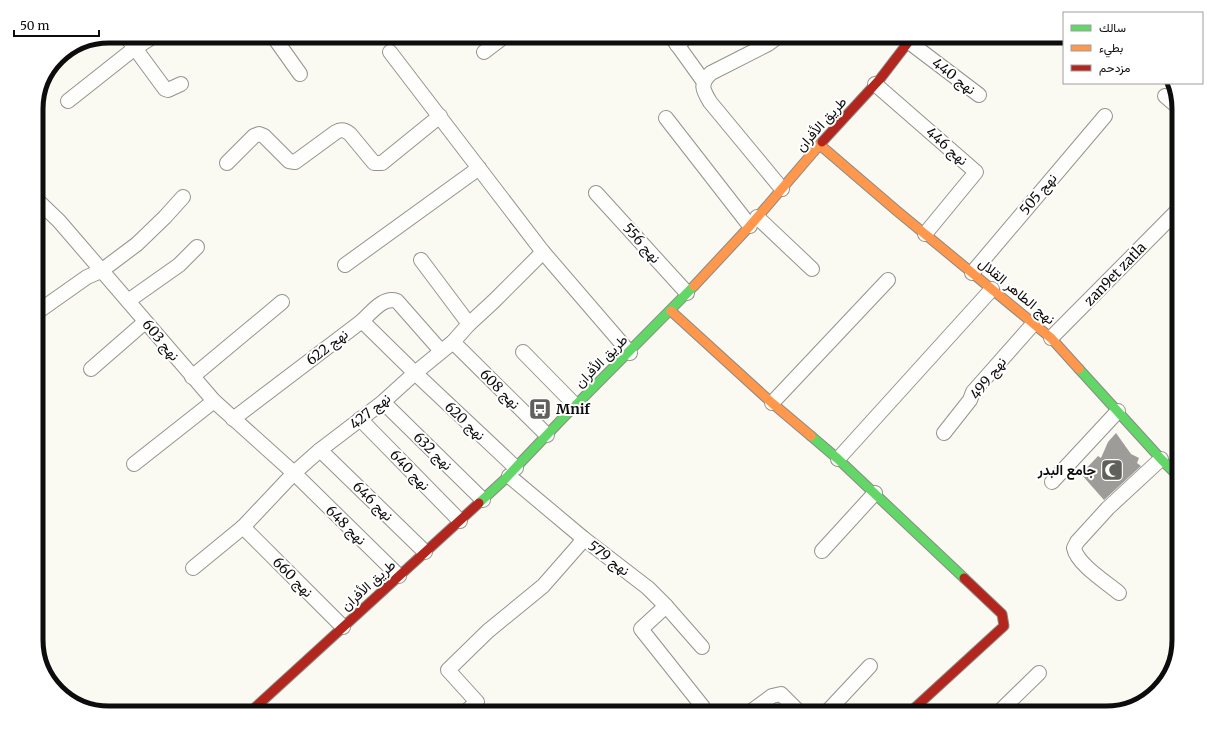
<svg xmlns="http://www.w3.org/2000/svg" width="1215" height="749" font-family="Merriweather,Vazirmatn,serif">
<rect width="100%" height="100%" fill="#faf9f2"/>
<polygon fill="#9d9c98" points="1116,433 1131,454 1139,458 1137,463 1141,466 1104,500 1081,474 1098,456 1101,458 1108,442"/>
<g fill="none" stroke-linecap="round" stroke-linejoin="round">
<g stroke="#949390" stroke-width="16">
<g id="street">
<polyline points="126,36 165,89 168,90 181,84"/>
<polyline points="273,36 300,74"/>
<polyline points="671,36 704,82"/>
<path d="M 779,36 L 768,44 L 711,73 C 699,84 703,90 710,102 L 782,189"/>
<polyline points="909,42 979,95"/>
<polyline points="677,45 688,36"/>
<polyline points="390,52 543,252 630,353"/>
<polyline points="484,52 505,36"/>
<polyline points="875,84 976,172 925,234"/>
<polyline points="1165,96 1179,108"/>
<polyline points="68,101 135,48 154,36"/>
<polyline points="666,118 750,226"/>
<path d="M 227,163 L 254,136 L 259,134 L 264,136 L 289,161 L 295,162 L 336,132 C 341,129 345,130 350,134 L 374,163 L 382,163 L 440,116"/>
<polyline points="596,193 687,293"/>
<polyline points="36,199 59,221 214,401 294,473 399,576"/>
<polyline points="757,217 812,269"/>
<polyline points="421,260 469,324"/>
<polyline points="345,265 479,168"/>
<polyline points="972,273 1105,116"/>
<polyline points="128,301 179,265 197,247"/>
<polyline points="36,313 87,277 101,271 137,244 165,217 183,197"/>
<path d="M 362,321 C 371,313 383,296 397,301 L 441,351"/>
<polyline points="1051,338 1179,209"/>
<polyline points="453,342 547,435"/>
<polyline points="523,352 576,406"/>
<polyline points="91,369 145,322"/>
<polyline points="192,377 282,302"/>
<polyline points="383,402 483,500"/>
<polyline points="772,403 888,280"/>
<polyline points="233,419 362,321 415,373 516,468"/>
<polyline points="360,419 460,521"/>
<polyline points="944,433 970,400 973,392 1034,323"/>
<polyline points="320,450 425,552"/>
<polyline points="838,459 992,289"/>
<polyline points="134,464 214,401"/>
<polyline points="509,476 583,538 648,588 666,606 702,647"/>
<polyline points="1052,482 1118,411"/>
<polyline points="243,527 343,627"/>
<polyline points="822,551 875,493"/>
<polyline points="193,568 243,527 294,473 320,450 383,402 415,373 453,342 469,324 494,301 543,252"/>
<path d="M 1119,593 C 1106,582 1077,564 1074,548 L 1077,542 L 1108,508 L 1161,459"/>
<polyline points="666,606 641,629 703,707 696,713"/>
<polyline points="464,713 477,702 448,670 488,631 543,586 579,545 583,538"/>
<polyline points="749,713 772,696 781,694 800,713"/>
<polyline points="826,713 870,666"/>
<polyline points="998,713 1039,673"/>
</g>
</g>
<g stroke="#8a8a87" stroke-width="11">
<g id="fast">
<polyline points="1079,369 1161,459 1179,477"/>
<polyline points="811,436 838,459 964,578"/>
<polyline points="479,503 504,480 563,418 694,286"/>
</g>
</g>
<g stroke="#8a8a87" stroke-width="11">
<g id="slow">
<polyline points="820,145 897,211 1051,338 1079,369"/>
<polyline points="694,286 749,227 822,142"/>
<polyline points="671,311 772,403 811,436"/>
</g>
</g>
<g stroke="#8a8a87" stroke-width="11">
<g id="jam">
<polyline points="822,142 880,79 913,36"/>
<polyline points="249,713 479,503"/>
<polyline points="909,713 1004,626 1002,614 964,578"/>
</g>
</g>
<use href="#street" stroke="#fefefd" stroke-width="14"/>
<use href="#fast" stroke="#63d668" stroke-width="9"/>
<use href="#slow" stroke="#ff974d" stroke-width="9"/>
<use href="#jam" stroke="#b3261e" stroke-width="9"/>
</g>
<defs>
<g id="bus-square" transform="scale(1.15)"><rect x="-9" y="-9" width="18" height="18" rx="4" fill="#60605d" stroke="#fff"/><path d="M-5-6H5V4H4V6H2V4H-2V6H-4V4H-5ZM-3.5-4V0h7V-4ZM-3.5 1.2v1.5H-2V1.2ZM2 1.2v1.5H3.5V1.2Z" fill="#fff"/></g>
<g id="mosque-square" transform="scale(1.15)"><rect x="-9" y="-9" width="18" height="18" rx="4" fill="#60605d" stroke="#fff"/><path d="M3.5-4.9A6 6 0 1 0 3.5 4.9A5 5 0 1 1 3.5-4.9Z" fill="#fff"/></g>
</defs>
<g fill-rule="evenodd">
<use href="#bus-square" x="540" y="409"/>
<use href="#mosque-square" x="1112" y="470"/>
</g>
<g text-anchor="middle" stroke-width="4" stroke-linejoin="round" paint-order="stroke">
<g font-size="14" fill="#0d0d0d" stroke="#fff">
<text transform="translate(954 76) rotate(37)" y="5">نهج 440</text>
<text transform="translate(821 124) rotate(-48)" y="5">طريق الأفران</text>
<text transform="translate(947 146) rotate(41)" y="5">نهج 446</text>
<text transform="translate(1038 194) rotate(-50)" y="5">نهج 505</text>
<text transform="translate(642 243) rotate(48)" y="5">نهج 556</text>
<text transform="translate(1115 274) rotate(-46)" y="5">zan9et zatla</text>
<text transform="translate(1017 291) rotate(40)" y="5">نهج الطاهر القلال</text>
<text transform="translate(161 340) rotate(50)" y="5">نهج 603</text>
<text transform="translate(327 347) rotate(-38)" y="5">نهج 622</text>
<text transform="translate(601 361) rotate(-45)" y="5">طريق الأفران</text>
<text transform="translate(988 378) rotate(-52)" y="5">نهج 499</text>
<text transform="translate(500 389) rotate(45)" y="5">نهج 608</text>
<text transform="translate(370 411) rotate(-39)" y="5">نهج 427</text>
<text transform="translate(465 421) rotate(43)" y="5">نهج 620</text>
<text transform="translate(433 451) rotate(44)" y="5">نهج 632</text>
<text transform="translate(410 470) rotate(46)" y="5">نهج 640</text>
<text transform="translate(373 501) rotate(44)" y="5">نهج 646</text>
<text transform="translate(346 525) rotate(44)" y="5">نهج 648</text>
<text transform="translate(609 558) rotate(37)" y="5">نهج 579</text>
<text transform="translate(293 577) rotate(45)" y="5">نهج 660</text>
<text transform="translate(368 585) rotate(-42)" y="5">طريق الأفران</text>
</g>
<g font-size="14" font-weight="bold" fill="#0d0d0d" stroke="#fff" text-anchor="start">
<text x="556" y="414">Mnif</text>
<text x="1096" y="475" text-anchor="end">جامع البدر</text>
</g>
</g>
<path d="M0 0H1215V749H0ZM109 43H1106A66 66 0 0 1 1172 109V640A66 66 0 0 1 1106 706H109A66 66 0 0 1 43 640V109A66 66 0 0 1 109 43Z" fill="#fff" fill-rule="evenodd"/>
<path fill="none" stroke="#0d0d0d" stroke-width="5" d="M109 43H1106A66 66 0 0 1 1172 109V640A66 66 0 0 1 1106 706H109A66 66 0 0 1 43 640V109A66 66 0 0 1 109 43Z"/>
<rect x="1063" y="12" width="140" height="72" fill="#ffffff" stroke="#9e9e9e"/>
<rect x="1071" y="25" width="20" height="6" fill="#63d668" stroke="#9e9e9e"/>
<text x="1099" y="32" font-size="12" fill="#0d0d0d">سالك</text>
<rect x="1071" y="45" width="20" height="6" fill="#ff974d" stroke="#9e9e9e"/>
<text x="1099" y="52" font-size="12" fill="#0d0d0d">بطيء</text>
<rect x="1071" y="65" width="20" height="6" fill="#b3261e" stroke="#9e9e9e"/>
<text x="1099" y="72" font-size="12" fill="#0d0d0d">مزدحم</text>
<path d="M14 30v6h85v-6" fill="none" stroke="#0d0d0d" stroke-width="2"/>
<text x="20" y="30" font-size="12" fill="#0d0d0d" stroke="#ffffff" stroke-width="3" paint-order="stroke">50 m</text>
</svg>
